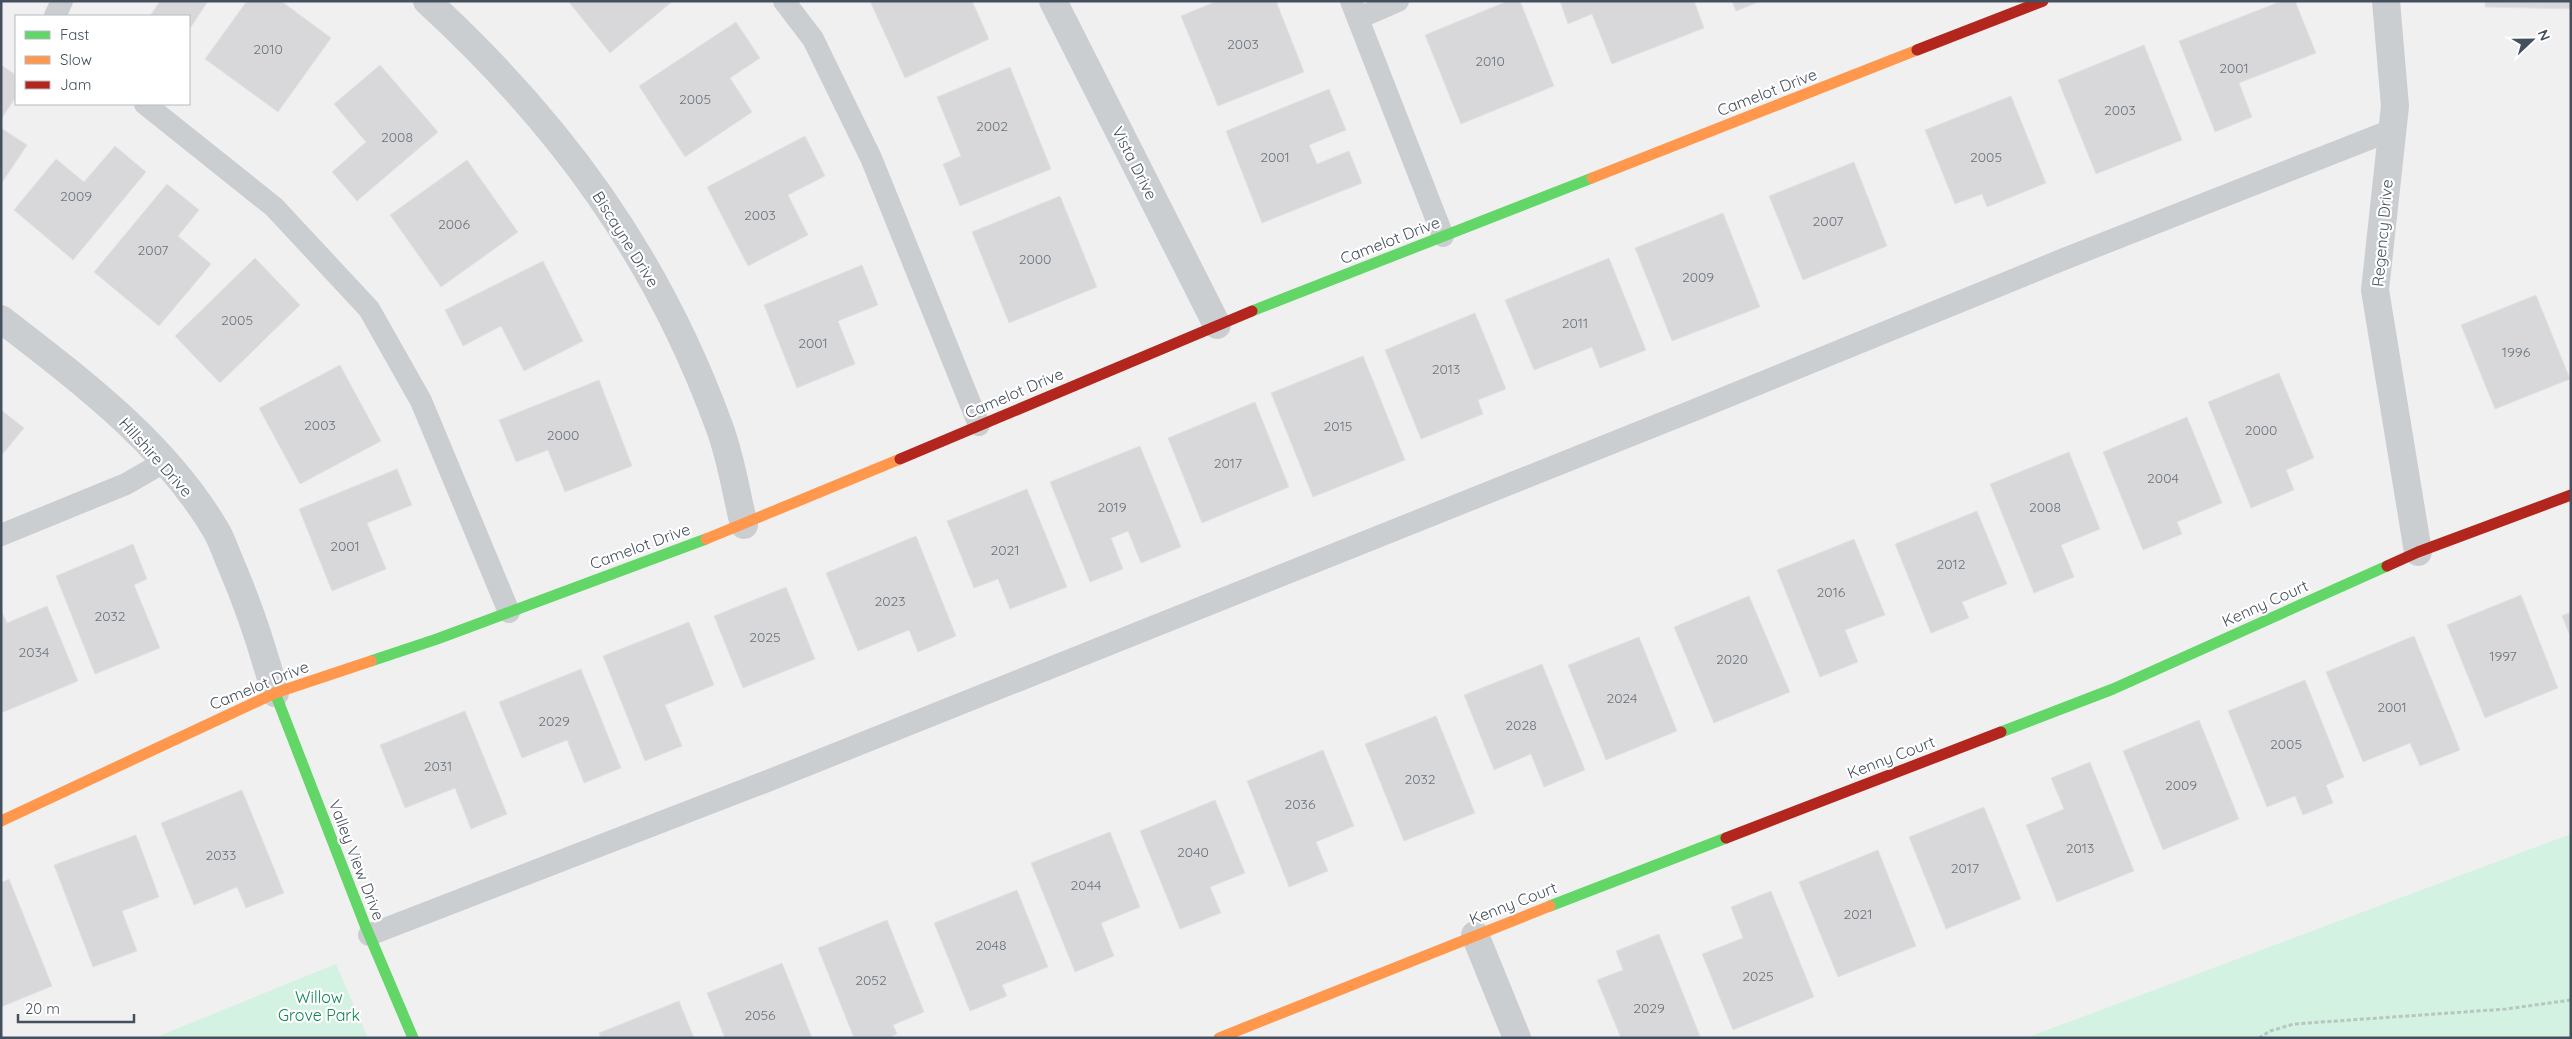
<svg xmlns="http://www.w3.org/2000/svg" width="2572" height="1039" font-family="Quicksand,sans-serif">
<rect width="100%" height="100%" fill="#f1f0f0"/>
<g fill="#d3f2e1">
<polygon points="2571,834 2571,1038 2026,1038"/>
<polygon points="336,964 368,1038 154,1038"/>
</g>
<g fill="#d8d8da" stroke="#e2e2e3">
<polygon points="160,1 208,1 189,30 189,16 150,16"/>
<polygon points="247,1 281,1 331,38 278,112 205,59"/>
<polygon points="568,1 673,1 610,53"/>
<polygon points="870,1 972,1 989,39 905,78"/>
<polygon points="1217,1 1276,1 1304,72 1218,106 1181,16"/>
<polygon points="1508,1 1520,1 1554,86 1461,124 1425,35"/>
<polygon points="1560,1 1694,1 1704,28 1612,64 1592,14 1568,24"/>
<polygon points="1732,1 1761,1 1736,11"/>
<polygon points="2282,1 2295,1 2316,53 2239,83 2252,117 2215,132 2179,41"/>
<polygon points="2485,1 2571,1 2571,9 2485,7"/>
<polygon points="736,22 760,58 730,78 752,112 685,157 639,86"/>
<polygon points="2144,45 2182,140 2096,174 2058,80"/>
<polygon points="1,65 16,75 16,97 1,119"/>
<polygon points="380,65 438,132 357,201 332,172 366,142 334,104"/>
<polygon points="1010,67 1051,169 960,206 943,164 961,156 937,97"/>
<polygon points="1329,89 1346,130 1309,145 1317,164 1349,151 1362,183 1262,223 1226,131"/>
<polygon points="2011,96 2046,183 1987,207 1982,194 1955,204 1925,130"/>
<polygon points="1,128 27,145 1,184"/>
<polygon points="805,136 825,176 788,195 808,235 748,266 707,187"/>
<polygon points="115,146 146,172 73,260 14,210 56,159 84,182"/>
<polygon points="467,160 518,232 441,287 390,215"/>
<polygon points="1854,162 1887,246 1803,280 1769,196"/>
<polygon points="167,184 199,210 178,236 211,264 159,326 94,272"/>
<polygon points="1060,196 1097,287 1009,323 972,232"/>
<polygon points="1723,213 1760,307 1672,341 1635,248"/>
<polygon points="255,258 300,305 220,383 175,336"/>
<polygon points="1609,258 1646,350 1600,368 1592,347 1534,370 1505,300"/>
<polygon points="543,261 583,341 524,371 501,326 463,346 445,310"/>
<polygon points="862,265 878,305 838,321 855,364 797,388 764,305"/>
<polygon points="2536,295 2570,379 2495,409 2461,325"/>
<polygon points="1475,313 1506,389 1478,400 1483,414 1421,439 1385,350"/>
<polygon points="1363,356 1405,460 1313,497 1271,393"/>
<polygon points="340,365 381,441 300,484 259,408"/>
<polygon points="2279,373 2314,458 2286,470 2294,490 2251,508 2208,402"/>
<polygon points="599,380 632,466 565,492 548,450 516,462 499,420"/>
<polygon points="1255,402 1289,487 1202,523 1168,438"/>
<polygon points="1,410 24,428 1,456"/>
<polygon points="2187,417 2222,503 2177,522 2182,534 2143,550 2103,452"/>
<polygon points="1140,446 1181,547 1141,563 1128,531 1111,538 1123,569 1090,582 1050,482"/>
<polygon points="2069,452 2100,529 2061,545 2074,577 2034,593 1990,484"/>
<polygon points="397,469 412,505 367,523 386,569 332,591 299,509"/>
<polygon points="1027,489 1067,587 1010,609 998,579 974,588 947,521"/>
<polygon points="1977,511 2007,584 1962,602 1969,618 1931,633 1895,544"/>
<polygon points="916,536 956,636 918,652 909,630 858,651 826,573"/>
<polygon points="1854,539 1885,615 1845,630 1858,662 1820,677 1777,570"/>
<polygon points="133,544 147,579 134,585 160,648 95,674 56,576"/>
<polygon points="786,587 815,659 743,688 714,616"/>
<polygon points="2521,595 2558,688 2485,718 2447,625"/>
<polygon points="1749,596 1790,692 1714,723 1674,627"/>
<polygon points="47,606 78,681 1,713 1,610 7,623"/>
<polygon points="2571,612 2571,638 2562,616"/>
<polygon points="689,622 714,685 665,705 682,746 645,761 603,656"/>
<polygon points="2414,636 2460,750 2420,766 2410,743 2363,762 2326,672"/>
<polygon points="1639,637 1677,731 1606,760 1568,665"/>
<polygon points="1542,664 1585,770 1544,787 1531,754 1494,770 1464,695"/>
<polygon points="581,669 621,768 584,783 567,740 522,758 499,702"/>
<polygon points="2305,680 2344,777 2326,785 2333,803 2303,815 2295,796 2267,807 2228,711"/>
<polygon points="465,711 507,814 471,829 455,788 405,808 380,745"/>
<polygon points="1436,716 1475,813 1404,841 1365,744"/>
<polygon points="2199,720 2239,819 2163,850 2123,751"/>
<polygon points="1323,750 1354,826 1316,842 1328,871 1289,887 1247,781"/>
<polygon points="2090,762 2134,871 2057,902 2026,825 2064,809 2051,778"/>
<polygon points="242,790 284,893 246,908 237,887 194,905 161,823"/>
<polygon points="1215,800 1245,873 1210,887 1221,913 1180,929 1140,831"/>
<polygon points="1984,807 2021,899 1946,929 1909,837"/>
<polygon points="1110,832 1140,907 1101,923 1114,956 1075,972 1031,863"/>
<polygon points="136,835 159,897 122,911 137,951 93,967 54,865"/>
<polygon points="1878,850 1916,946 1838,977 1799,882"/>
<polygon points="9,879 52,986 1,1007 1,883"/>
<polygon points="1017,890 1048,967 1002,985 1007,996 970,1011 934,923"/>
<polygon points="1771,891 1814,997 1733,1030 1702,954 1743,938 1731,907"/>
<polygon points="887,920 924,1012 893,1025 897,1034 888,1038 854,1038 818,948"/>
<polygon points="1659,934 1700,1036 1697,1038 1621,1038 1597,980 1623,970 1616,951"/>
<polygon points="782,963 812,1038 725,1038 707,993"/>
<polygon points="679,1001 694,1038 601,1038 599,1033"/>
</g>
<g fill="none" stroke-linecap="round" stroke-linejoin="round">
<polyline stroke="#b7c6c2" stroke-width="3" stroke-dasharray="4 2.5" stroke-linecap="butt" points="2259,1038 2270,1031 2294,1024 2506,1009 2571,1000"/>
<g stroke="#cbced1" stroke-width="22">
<polyline points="784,1 813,39 871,158 979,425"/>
<polyline points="1351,1 1443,236"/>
<polyline points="55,16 62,1"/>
<polyline points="1359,18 1398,1"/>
<polyline points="145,104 274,207 369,309 421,401 509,612"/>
<polyline points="1,535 126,484 164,462"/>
<polyline points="369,935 770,780 1697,409 2064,259 2392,130"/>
</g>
<g stroke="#cbced1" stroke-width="28">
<path d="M 427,1 C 560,123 657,256 719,426 C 731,457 736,493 744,525"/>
<polyline points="1053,1 1217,325"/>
<polyline points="2386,1 2395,106 2375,290 2418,552"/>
<path d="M 1,319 C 80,380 166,444 217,532 C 223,543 227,556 232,567 C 250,609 263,649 275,693"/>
<polyline points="1475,935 1517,1038"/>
</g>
<g stroke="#63d668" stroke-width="11">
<polyline points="1252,311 1592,178"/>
<polyline points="371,661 437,639 706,539"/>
<polyline points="275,693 365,925 413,1038"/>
<polyline points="2001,732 2113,689 2387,566"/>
<polyline points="1550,906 1726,838"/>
</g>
<g stroke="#ff974d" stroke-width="11">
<polyline points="1592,178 1917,50"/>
<polyline points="706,539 900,459"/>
<polyline points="1,821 275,693 371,661"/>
<polyline points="1219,1038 1550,906"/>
</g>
<g stroke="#b3261e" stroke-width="11">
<polyline points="1917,50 2043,1"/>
<polyline points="900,459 1252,311"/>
<polyline points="2387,566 2418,552 2571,495"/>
<polyline points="1726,838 2001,732"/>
</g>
</g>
<g text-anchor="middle" stroke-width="4.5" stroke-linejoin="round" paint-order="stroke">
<g font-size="14" fill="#6b747e">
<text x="1243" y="49">2003</text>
<text x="268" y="54">2010</text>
<text x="1490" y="66">2010</text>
<text x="2234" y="73">2001</text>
<text x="695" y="104">2005</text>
<text x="2120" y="115">2003</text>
<text x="992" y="131">2002</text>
<text x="397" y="142">2008</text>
<text x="1275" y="162">2001</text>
<text x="1986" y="162">2005</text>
<text x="76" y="201">2009</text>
<text x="760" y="220">2003</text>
<text x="1828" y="226">2007</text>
<text x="454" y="229">2006</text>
<text x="153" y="255">2007</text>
<text x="1035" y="264">2000</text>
<text x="1698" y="282">2009</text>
<text x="237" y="325">2005</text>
<text x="1575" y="328">2011</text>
<text x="813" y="348">2001</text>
<text x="2516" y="357">1996</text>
<text x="1446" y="374">2013</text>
<text x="320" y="430">2003</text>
<text x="1338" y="431">2015</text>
<text x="2261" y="435">2000</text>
<text x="563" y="440">2000</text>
<text x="1228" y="468">2017</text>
<text x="2163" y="483">2004</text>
<text x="1112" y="512">2019</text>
<text x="2045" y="512">2008</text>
<text x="345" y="551">2001</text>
<text x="1005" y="555">2021</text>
<text x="1951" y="569">2012</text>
<text x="1831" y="597">2016</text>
<text x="890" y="606">2023</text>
<text x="110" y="621">2032</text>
<text x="765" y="642">2025</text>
<text x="34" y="657">2034</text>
<text x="2503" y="661">1997</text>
<text x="1732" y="664">2020</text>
<text x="1622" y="703">2024</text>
<text x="2392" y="712">2001</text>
<text x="554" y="726">2029</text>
<text x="1521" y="730">2028</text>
<text x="2286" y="749">2005</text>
<text x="438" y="771">2031</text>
<text x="1420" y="784">2032</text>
<text x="2181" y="790">2009</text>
<text x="1300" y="809">2036</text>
<text x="2080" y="853">2013</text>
<text x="1193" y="857">2040</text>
<text x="221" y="860">2033</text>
<text x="1965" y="873">2017</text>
<text x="1086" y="890">2044</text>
<text x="1858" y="919">2021</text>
<text x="991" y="950">2048</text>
<text x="1758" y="981">2025</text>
<text x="871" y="985">2052</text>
<text x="1649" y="1013">2029</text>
<text x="760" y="1020">2056</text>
</g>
<g font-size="16" fill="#45505e" stroke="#fff">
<text transform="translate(1767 92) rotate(-21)" y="6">Camelot Drive</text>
<text transform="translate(1135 163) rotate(63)" y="6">Vista Drive</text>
<text transform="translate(2382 233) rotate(-85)" y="6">Regency Drive</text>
<text transform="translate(626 239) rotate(58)" y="6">Biscayne Drive</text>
<text transform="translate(1390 240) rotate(-21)" y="6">Camelot Drive</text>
<text transform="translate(1014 393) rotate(-23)" y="6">Camelot Drive</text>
<text transform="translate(156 457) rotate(48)" y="6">Hillshire Drive</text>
<text transform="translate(640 546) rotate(-20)" y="6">Camelot Drive</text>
<text transform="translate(2265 603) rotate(-24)" y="6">Kenny Court</text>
<text transform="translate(259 685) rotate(-22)" y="6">Camelot Drive</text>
<text transform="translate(1891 757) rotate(-21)" y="6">Kenny Court</text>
<text transform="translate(357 860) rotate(69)" y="6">Valley View Drive</text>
<text transform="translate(1513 903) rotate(-21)" y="6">Kenny Court</text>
</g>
<g font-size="16" fill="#0f8655" stroke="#fff">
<text x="319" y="1003">Willow<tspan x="319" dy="18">Grove Park</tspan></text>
</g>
</g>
<rect width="2572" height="1039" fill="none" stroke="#45505e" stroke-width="5"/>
<rect x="15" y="15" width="175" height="90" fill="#ffffff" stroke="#b5b9bf"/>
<rect x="25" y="31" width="25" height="8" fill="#63d668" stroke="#b5b9bf"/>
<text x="60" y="40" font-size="15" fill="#45505e">Fast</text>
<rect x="25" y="56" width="25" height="8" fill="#ff974d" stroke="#b5b9bf"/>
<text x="60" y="65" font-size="15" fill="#45505e">Slow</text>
<rect x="25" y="81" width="25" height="8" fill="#b3261e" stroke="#b5b9bf"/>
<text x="60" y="90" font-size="15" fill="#45505e">Jam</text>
<g transform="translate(2532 40) rotate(68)" stroke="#ffffff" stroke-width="4" paint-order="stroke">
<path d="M0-4L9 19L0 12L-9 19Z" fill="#45505e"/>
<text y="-8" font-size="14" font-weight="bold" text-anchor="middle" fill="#45505e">N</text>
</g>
<path d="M18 1014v8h116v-8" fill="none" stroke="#45505e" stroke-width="2.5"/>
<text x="25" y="1014" font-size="15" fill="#45505e" stroke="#ffffff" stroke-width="4" paint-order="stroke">20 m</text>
</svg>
